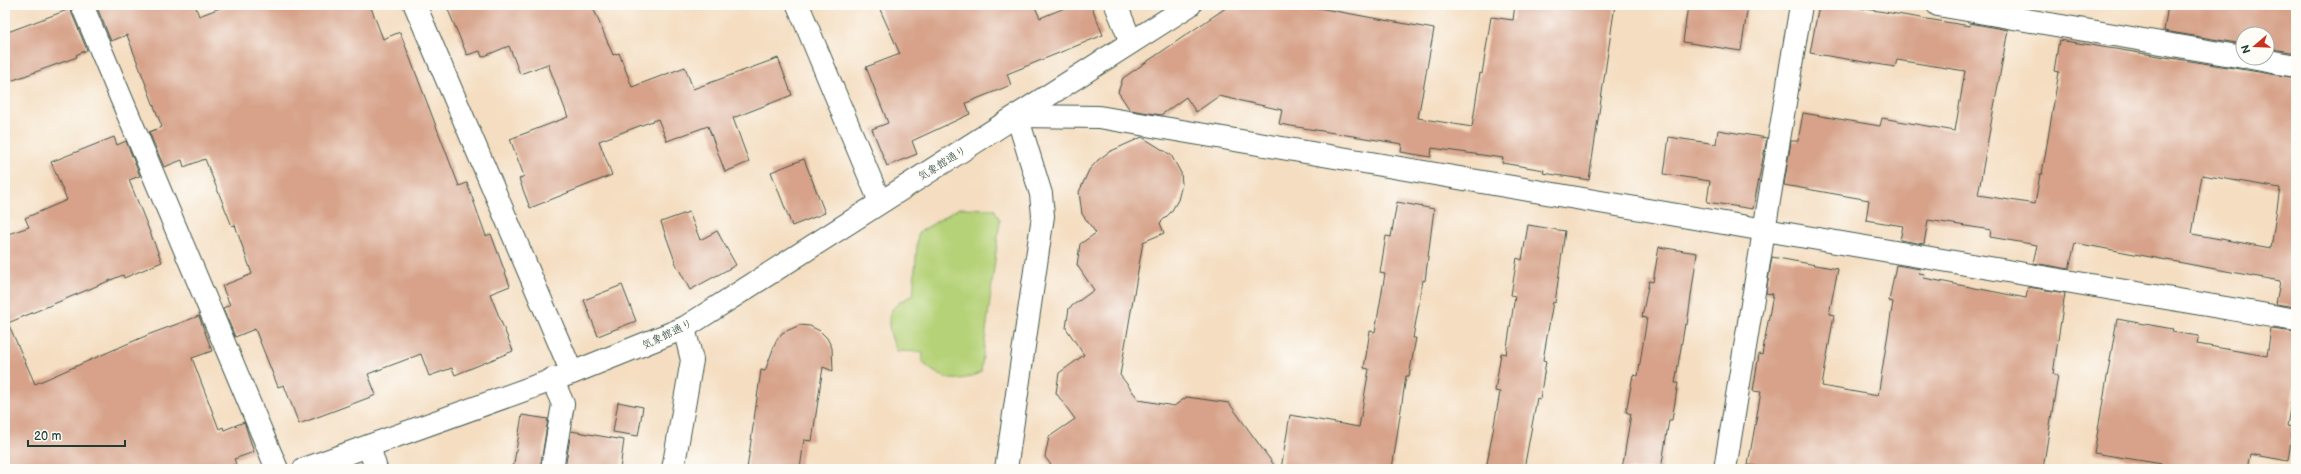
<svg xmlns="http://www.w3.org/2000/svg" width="2301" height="474" font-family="'Balsamiq Sans','Klee One',sans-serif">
<rect width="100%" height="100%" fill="#fdfcf7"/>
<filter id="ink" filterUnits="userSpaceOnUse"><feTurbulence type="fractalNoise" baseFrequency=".025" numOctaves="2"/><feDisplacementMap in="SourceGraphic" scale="8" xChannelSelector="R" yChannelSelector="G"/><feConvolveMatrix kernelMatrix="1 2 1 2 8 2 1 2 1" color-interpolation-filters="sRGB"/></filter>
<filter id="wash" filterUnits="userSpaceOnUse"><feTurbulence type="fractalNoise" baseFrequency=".012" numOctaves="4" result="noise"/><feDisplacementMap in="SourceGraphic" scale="16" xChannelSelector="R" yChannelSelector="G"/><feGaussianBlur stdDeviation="0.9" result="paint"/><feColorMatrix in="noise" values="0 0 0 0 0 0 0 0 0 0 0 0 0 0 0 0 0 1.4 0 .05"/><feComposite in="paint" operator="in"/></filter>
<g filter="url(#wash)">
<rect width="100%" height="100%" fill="#f4ddc0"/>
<path fill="#b6d278" stroke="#6a8856" d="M 959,208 L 994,209 L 1000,220 L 981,372 C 956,385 942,380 922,362 L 923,352 L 897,351 C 891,338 883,317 896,305 C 900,301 908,298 913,295 L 918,233 Z"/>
<g id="blocks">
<g fill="#d7a289" fill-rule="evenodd">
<polygon points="96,5 195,5 199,16 228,5 370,5 383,39 400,32 459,186 467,183 486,236 491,234 510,286 490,294 513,351 455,375 452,368 429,376 421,354 368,374 376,395 299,424 284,385 278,387 255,329 235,337 223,308 230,305 222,286 252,274 235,225 232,226 205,159 184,167 182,160 164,167 149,132 162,127 127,35 111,41"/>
<polygon points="446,5 592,5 613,55 619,53 632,87 685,67 693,89 778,58 792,95 733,118 749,162 725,172 708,126 667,141 658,119 599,141 612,175 530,208 519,179 524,176 510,139 568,117 548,64 520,74 509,46 482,57 480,51 467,55"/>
<polygon points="878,5 1034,5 1040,18 1072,5 1091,5 1103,35 1007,74 1011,85 966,103 970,114 912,141 917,154 887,166 872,129 888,123 866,67 900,54"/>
<polygon points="1230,5 1302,5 1434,29 1418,118 1472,127 1480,73 1482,74 1491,17 1513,20 1515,5 1615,5 1589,180 1543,173 1544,170 1502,163 1503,158 1432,148 1431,157 1401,152 1402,144 1279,124 1282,110 1219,96 1196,112 1186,97 1161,115 1130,110 1118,92 1123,78"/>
<polygon points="1688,5 1748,5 1741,51 1683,42"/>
<path d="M 1819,5 L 1842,5 L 1970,26 L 1970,23 L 2008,30 L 1978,195 L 2035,204 L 2040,174 L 2042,174 L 2059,72 L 2054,71 L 2059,40 L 2296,78 L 2296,307 L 2276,304 L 2280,281 L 2075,243 L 2069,269 L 2033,263 L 2037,245 L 1990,237 L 1991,230 L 1928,220 L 1924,244 L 1900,240 L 1903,226 L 1866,220 L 1869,200 L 1784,185 L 1791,141 L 1798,141 L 1803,113 L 1880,126 L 1882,118 L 1955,131 L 1965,71 L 1897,60 L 1895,67 L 1810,53 ZM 2202,175 L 2280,188 L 2271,248 L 2192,234 Z"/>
<polygon points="2168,5 2296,5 2296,53 2267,48 2267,34 2243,34 2243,44 2164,31"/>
<polygon points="70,9 87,50 76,55 77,57 5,83 5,33"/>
<polygon points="1718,130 1767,138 1753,209 1707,202 1710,181 1664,174 1669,137 1716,144"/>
<polygon points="114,137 117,145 126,141 140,176 129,180 162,262 124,278 123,275 8,323 35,384 150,334 199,316 212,351 192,358 219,429 223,427 224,430 244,422 254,452 234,459 236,464 220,469 5,469 5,235 29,227 25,218 67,200 51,162"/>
<polygon points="1142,137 1171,155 1181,173 1182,184 1178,200 1171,212 1160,223 1164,233 1143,242 1120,375 1139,400 1174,406 1187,397 1229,403 1277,469 1054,469 1045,457 1049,437 1075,419 1056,393 1059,373 1084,355 1066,328 1069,308 1094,290 1077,265 1080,244 1096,233 1082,214 1079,192 1089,170 1098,160 1109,152"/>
<polygon points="804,159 825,213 792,226 771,172"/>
<polygon points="1397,202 1434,209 1425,281 1423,280 1413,338 1416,338 1409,376 1406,376 1392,469 1281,469 1290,415 1359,427 1369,369 1364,368 1370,331 1375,332 1385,274 1380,273 1386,236 1391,237"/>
<polygon points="689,212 700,240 717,231 736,265 690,290 676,264 661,222"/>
<polygon points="1528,225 1565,231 1555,303 1553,302 1543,360 1546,361 1540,399 1537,398 1524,469 1486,469 1500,392 1495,391 1501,353 1506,354 1515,296 1511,295 1517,258 1522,260"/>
<polygon points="1659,247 1697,253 1687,325 1685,324 1675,383 1678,383 1672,420 1669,420 1661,469 1622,469 1631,414 1626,412 1633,375 1638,376 1647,318 1642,317 1649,281 1653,282"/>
<polygon points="1772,257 1838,269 1829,314 1834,315 1822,386 1878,396 1893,302 1889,301 1896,265 1920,269 1919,273 1925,274 1924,278 2026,298 2028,287 2065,293 2053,374 2058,375 2043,469 1774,469 1748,465 1761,392 1753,391 1759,354 1762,355 1773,294 1766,293"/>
<polygon points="622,285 636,321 598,336 584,300"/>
<polygon points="2117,319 2173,329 2172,332 2199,336 2197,344 2267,356 2271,329 2296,332 2296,374 2287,426 2293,427 2288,461 2250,454 2247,469 2162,469 2162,464 2094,453"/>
<polygon points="800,325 810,326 820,331 827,338 832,348 833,371 823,367 812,441 804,440 800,469 747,469 761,370 765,371 776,341 782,333"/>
<polygon points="618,402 643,407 638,436 613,432"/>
<polygon points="522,415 548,419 540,469 513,469"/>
<polygon points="571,431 624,440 620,469 565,469"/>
</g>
</g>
</g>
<g filter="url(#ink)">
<use href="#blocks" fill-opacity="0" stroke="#3f5549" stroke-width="1"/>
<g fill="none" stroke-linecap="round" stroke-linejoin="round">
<g stroke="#3f5549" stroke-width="24">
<g id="minor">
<polyline points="82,5 277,469"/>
<polyline points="415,5 572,373"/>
<polyline points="798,5 880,202"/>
<polyline points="1116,5 1131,42"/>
<polyline points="1938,5 2243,57"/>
<polyline points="2251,58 2296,66"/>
<polyline points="1017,116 1099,117 2296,320"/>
<polyline points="369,446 376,469"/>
<polyline points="552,469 563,404 552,379"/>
<polyline points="1725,469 1801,5"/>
</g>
</g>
<g stroke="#3f5549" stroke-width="24">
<g id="tertiary">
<polyline points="304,469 572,373 684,328 1190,5"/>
<polyline points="673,469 692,360 684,328"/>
<polyline points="1006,469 1043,216 1041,194 1017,116"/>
</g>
</g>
<use href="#minor" stroke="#fff" stroke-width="22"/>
<use href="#tertiary" stroke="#fff" stroke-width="22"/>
</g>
</g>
<g text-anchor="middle" stroke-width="3.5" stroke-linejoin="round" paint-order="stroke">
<g font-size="11" fill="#1f3d34" stroke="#fdfcf7">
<text transform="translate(942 163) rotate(-32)" y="4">気象館通り</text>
<text transform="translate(667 334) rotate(-26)" y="4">気象館通り</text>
</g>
</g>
<rect width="2301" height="474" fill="none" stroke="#fdfcf7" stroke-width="20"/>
<g transform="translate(2255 46) rotate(251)"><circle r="19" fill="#fdfcf7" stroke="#a4b0a9"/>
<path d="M0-3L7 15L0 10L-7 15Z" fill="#c8321e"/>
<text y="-6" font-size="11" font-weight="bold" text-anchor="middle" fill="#1f3d34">N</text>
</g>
<path d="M28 440v6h97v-6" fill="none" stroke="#1f3d34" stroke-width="2"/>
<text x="34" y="440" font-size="12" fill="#1f3d34" stroke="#fdfcf7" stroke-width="3" paint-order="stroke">20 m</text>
</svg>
